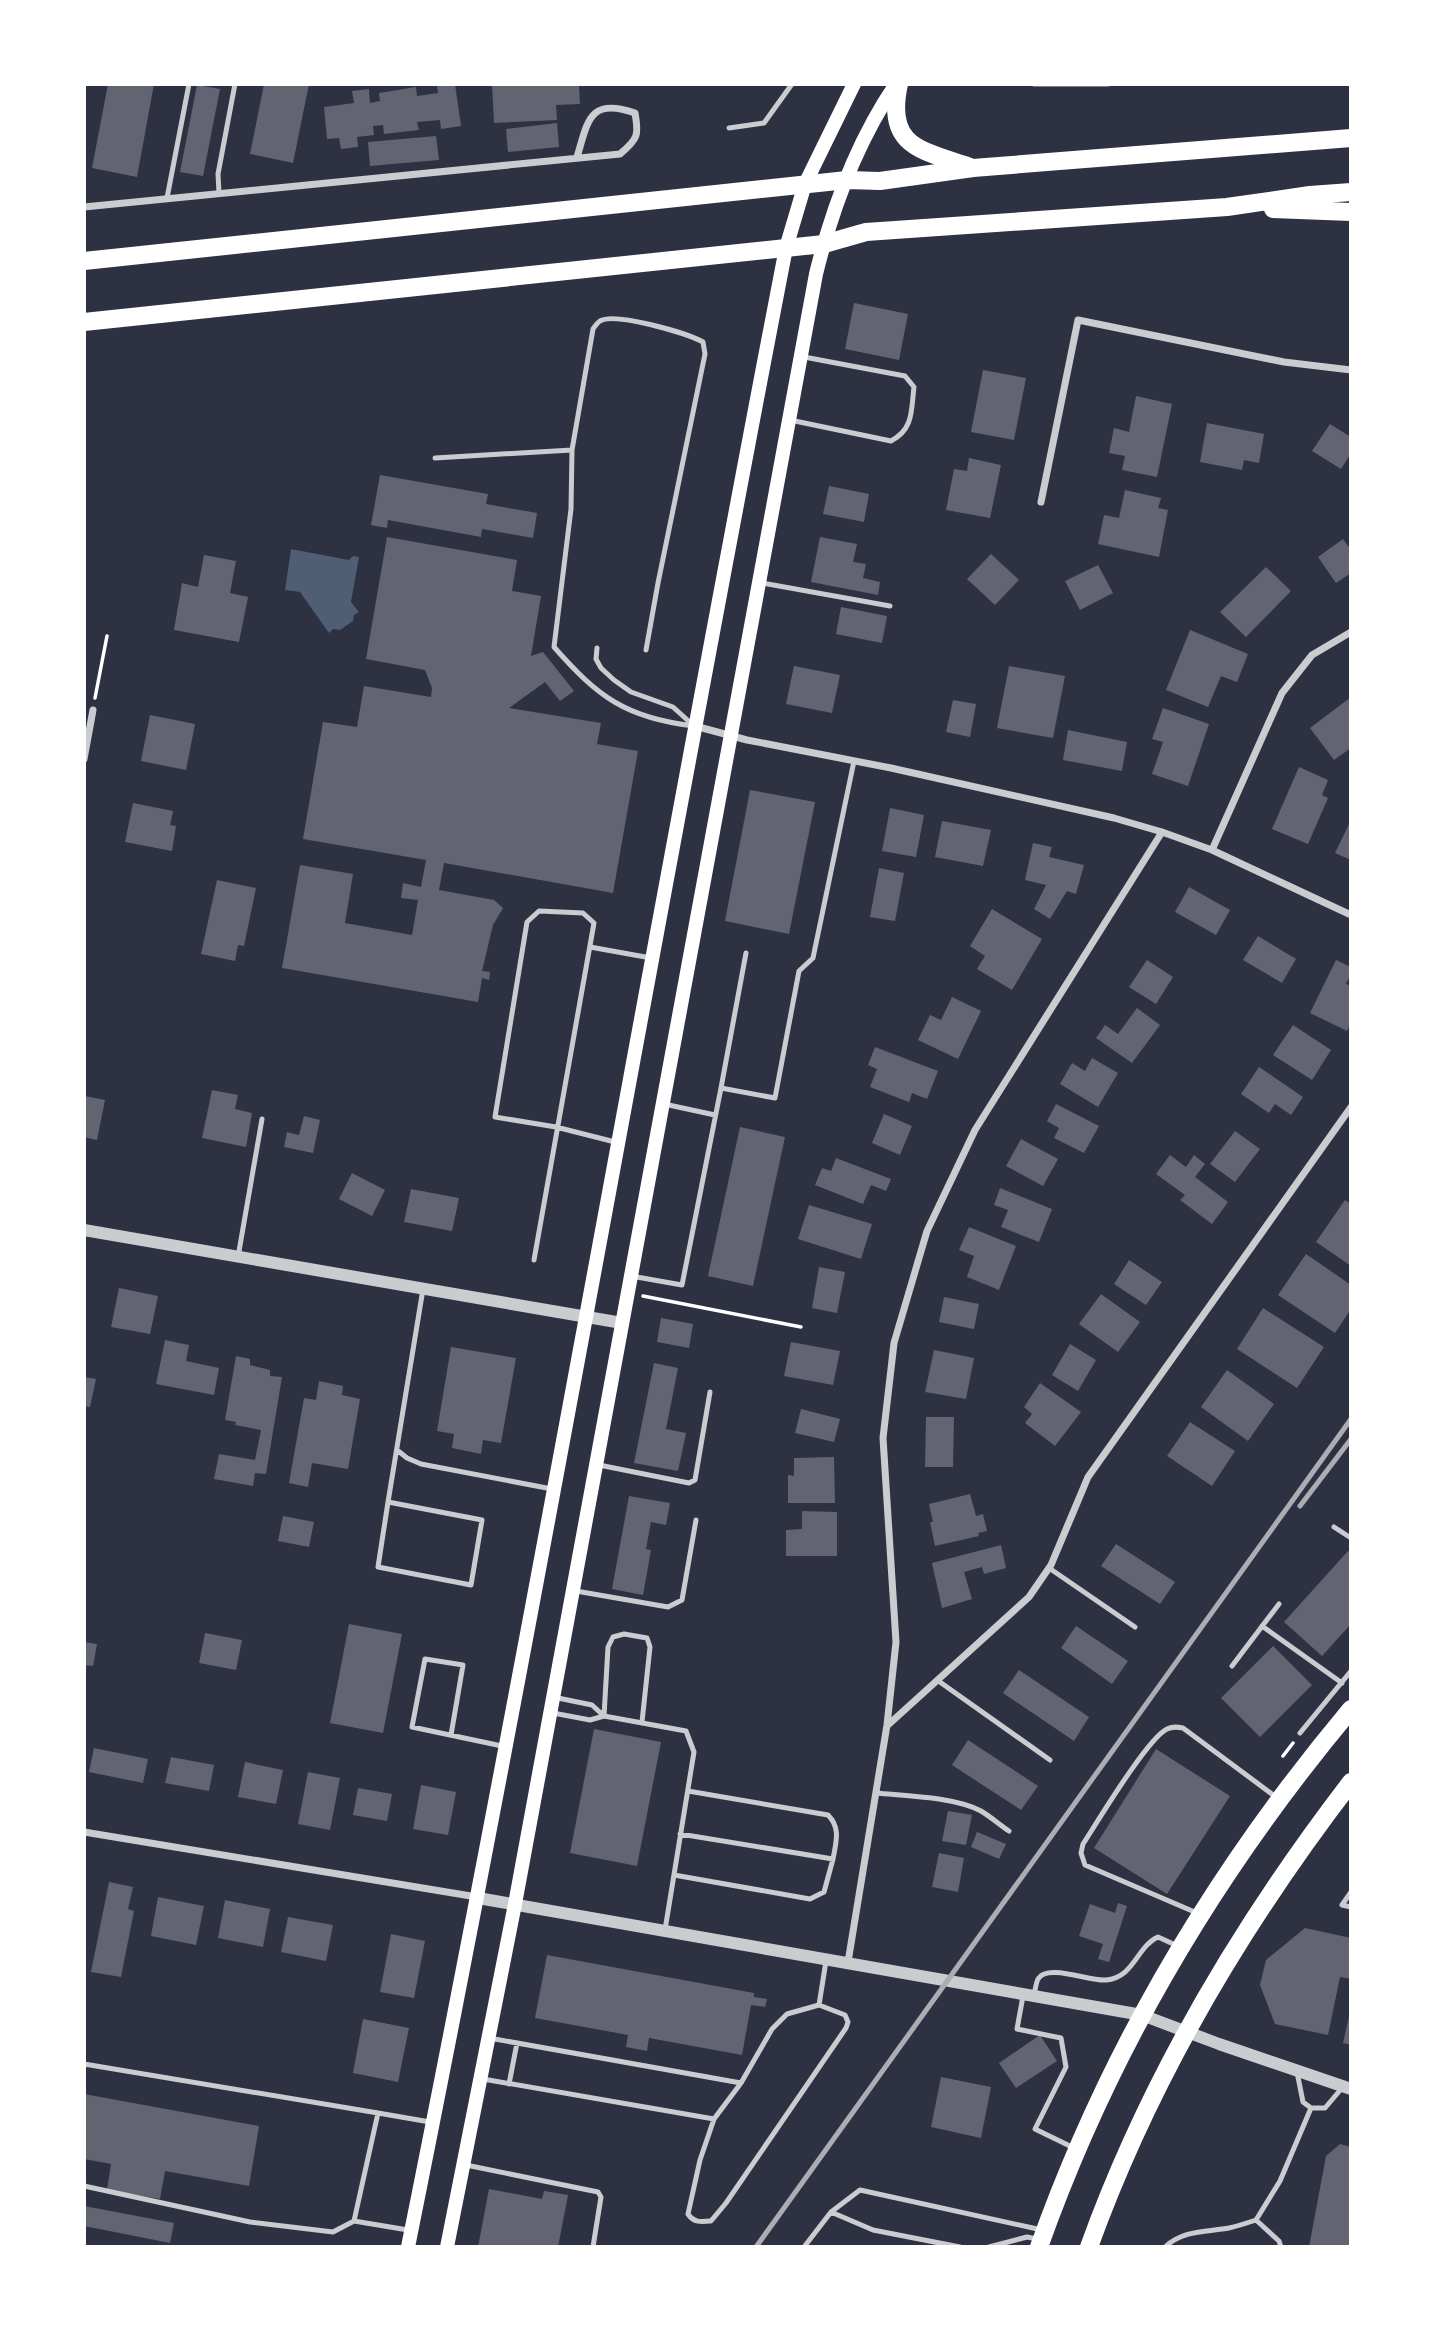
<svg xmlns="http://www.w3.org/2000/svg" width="1435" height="2331" font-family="Inter,sans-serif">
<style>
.water{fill:#4f5d75}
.building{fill:#626471}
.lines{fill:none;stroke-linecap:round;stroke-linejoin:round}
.path{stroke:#fff;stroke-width:3.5}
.service{stroke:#caccd0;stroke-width:5}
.minor{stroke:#caccd0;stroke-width:7}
.tertiary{stroke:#caccd0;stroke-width:12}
.secondary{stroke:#fff;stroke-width:14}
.primary{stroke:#fff;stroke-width:18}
.rail{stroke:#abadb3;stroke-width:5}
</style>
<rect width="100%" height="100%" fill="#2d3142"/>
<path class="water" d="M291 549 349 560 353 556 359 557 351 602 359 612 354 615 353 621 340 630 333 629 329 633 300 592 285 590Z"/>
<path class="building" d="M108 84H154L137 177 92 168Z
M264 84H309L293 163 250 154Z
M455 84 461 126 441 129 440 120 417 122 419 130 384 134 383 125 373 126 374 135 357 137 358 147 341 149 339 138 327 139 324 107 354 103 352 91 369 89 370 103 380 101 379 93 416 87 417 96 438 93 437 86Z
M492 84H579L580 104 556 105 557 120 494 123Z
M197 85 220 89 203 176 180 172Z
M557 123 559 147 508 152 506 129Z
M436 136 439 160 370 166 368 142Z
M854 303 908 314 899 360 845 349Z
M983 370 1026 378 1014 440 971 432Z
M1136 396 1172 404 1157 477 1122 470 1125 456 1109 453 1114 428 1129 432Z
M1207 423 1264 434 1259 463 1244 460 1242 470 1200 462Z
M1330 424 1351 437V453L1341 469 1312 451Z
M969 458 1001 465 990 518 946 510 954 469 967 471Z
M380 475 488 494 486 504 537 513 533 538 482 529 481 537 388 520 387 528 371 525Z
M829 486 869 494 864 522 823 514Z
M1125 490 1161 498 1158 508 1168 510 1159 557 1098 544 1104 515 1119 518Z
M387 537 517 560 512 591 541 596 531 656 543 652 574 691 560 701 545 682 509 708 601 723 597 744 638 751 613 893 444 863 439 890 494 900 503 908 493 925 482 971 490 972 489 980 482 978 478 1002 282 968 300 865 353 874 345 923 412 935 418 900 401 898 403 883 421 887 426 860 303 839 323 722 357 727 364 686 431 697 432 688 425 670 366 659Z
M820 537 857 544 853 562 866 564 863 578 880 582 878 595 811 582Z
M1343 539 1351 550V573L1336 583 1318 557Z
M991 554 1019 580 995 605 967 579Z
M204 555 236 561 230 593 248 597 239 642 174 630 182 583 198 587Z
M1098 565 1113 593 1080 610 1065 581Z
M1266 567 1291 591 1246 637 1220 612Z
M841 607 887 616 882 643 836 634Z
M1190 630 1248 654 1237 682 1221 676 1208 707 1166 690Z
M794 666 840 675 832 713 786 704Z
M1009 666 1065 676 1053 738 997 728Z
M1351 697V748L1334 760 1310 728Z
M953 700 976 704 970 737 946 732Z
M1163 708 1209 724 1188 786 1152 774 1163 742 1152 739Z
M150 715 195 724 186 770 141 761Z
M1068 730 1127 742 1122 771 1063 760Z
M1299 767 1328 780 1322 795 1328 798 1308 844 1272 829Z
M750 790 815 802 789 934 725 921Z
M133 803 173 811 170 825 176 826 172 851 125 842Z
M890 808 924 815 916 857 882 851Z
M1351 820V860L1335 853Z
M942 821 991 830 983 866 935 857Z
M1033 843 1052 847 1049 857 1084 865 1076 894 1067 891 1050 919 1034 909 1046 885 1025 880Z
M879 868 904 873 895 921 870 917Z
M217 880 256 888 244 946 238 945 235 961 201 954Z
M1189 887 1230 910 1216 935 1175 912Z
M992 909 1042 939 1012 990 977 969 985 956 970 946Z
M1258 936 1296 959 1282 983 1243 960Z
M1147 960 1173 977 1156 1004 1129 987Z
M1336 960 1351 967V974L1346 984 1351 986V1023L1347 1031 1310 1013Z
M952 997 981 1011 958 1059 918 1040 930 1015 941 1020Z
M1137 1008 1160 1025 1132 1063 1096 1038 1105 1025 1118 1034Z
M1293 1025 1331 1050 1312 1080 1273 1055Z
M875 1047 938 1071 927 1099 912 1093 909 1102 870 1087 877 1069 868 1065Z
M1092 1058 1118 1073 1098 1107 1060 1084 1072 1063 1085 1071Z
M1259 1067 1303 1097 1291 1115 1275 1104 1269 1113 1241 1094Z
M212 1090 238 1095 235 1109 252 1113 246 1147 202 1138Z
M85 1096 105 1100 97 1140 84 1137Z
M1056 1104 1099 1126 1084 1153 1054 1138 1059 1128 1047 1121Z
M884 1114 912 1126 900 1155 872 1143Z
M304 1116 320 1120 313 1153 284 1147 287 1132 299 1135Z
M740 1127 785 1137 753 1286 708 1276Z
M1235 1131 1260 1149 1235 1182 1210 1164Z
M1021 1139 1058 1159 1043 1186 1006 1166Z
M1170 1155 1186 1167 1194 1155 1205 1164 1195 1177 1228 1202 1212 1224 1180 1200 1185 1195 1156 1174Z
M836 1158 891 1179 886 1191 871 1185 863 1204 815 1185 822 1168 831 1171Z
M352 1173 385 1190 372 1216 339 1199Z
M1000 1188 1052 1209 1039 1242 1001 1227 1008 1210 994 1205Z
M411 1189 459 1198 452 1231 404 1222Z
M1345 1200 1351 1204V1266L1316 1242Z
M809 1205 872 1224 861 1259 798 1239Z
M969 1227 1016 1246 999 1290 967 1277 974 1256 959 1250Z
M1306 1254 1351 1285V1309L1335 1333 1278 1295Z
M1129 1260 1162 1282 1146 1305 1114 1284Z
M819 1267 845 1272 837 1313 812 1308Z
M119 1288 158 1296 150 1334 111 1327Z
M1101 1294 1140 1322 1118 1352 1079 1324Z
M944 1297 979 1304 974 1329 939 1322Z
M1263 1308 1324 1347 1297 1388 1237 1349Z
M661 1318 693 1324 689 1348 657 1342Z
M165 1340 189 1345 186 1361 219 1368 214 1395 156 1384Z
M791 1342 840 1351 833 1385 784 1376Z
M1070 1344 1096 1360 1078 1391 1052 1375Z
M451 1347 516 1358 501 1443 483 1440 481 1454 452 1448 454 1434 437 1431Z
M934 1350 974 1358 966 1399 925 1392Z
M236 1356 250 1359V1365L270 1370V1376L282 1377 266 1474 255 1473 253 1486 214 1479 219 1454 255 1460 261 1430 235 1425 236 1422 225 1420Z
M654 1363 678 1368 666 1429 686 1433 678 1471 634 1463Z
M1227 1370 1274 1404 1248 1441 1201 1407Z
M84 1377 96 1379 90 1407 84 1406Z
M319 1381 343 1386 342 1395 360 1399 348 1469 312 1463 308 1487 289 1483 304 1398 316 1400Z
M1040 1383 1081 1412 1055 1446 1025 1423 1032 1414 1024 1407Z
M801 1409 840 1419 834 1442 795 1433Z
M926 1417H954L953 1467H925Z
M1190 1422 1235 1451 1212 1486 1167 1456Z
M834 1457 835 1503H788V1475L794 1476V1458Z
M970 1494 976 1516 983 1514 987 1531 978 1533 979 1536 935 1546 930 1522H933L929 1504Z
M629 1496 670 1503 666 1525 651 1522 646 1549 651 1550 643 1595 612 1589Z
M802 1511 837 1512V1556H786V1530L802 1529Z
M283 1516 314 1522 309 1547 278 1541Z
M1116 1544 1175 1582 1160 1604 1101 1566Z
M1001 1545 1006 1568 984 1574 982 1567 964 1572 972 1599 942 1608 932 1563Z
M1348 1551 1351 1553V1624L1322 1656 1284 1622Z
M349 1624 402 1634 383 1733 330 1723Z
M1076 1626 1128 1661 1112 1684 1061 1648Z
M205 1633 242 1640 236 1670 199 1663Z
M84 1642 97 1644 93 1666 84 1665Z
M1273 1646 1312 1685 1260 1737 1221 1698Z
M1019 1670 1089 1717 1074 1741 1003 1693Z
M594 1729 661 1742 637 1866 570 1853Z
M968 1740 1038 1786 1021 1810 952 1765Z
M94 1748 148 1759 143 1783 89 1772Z
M1156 1749 1230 1796 1167 1894 1094 1848Z
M171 1757 214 1765 209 1791 165 1783Z
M245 1762 283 1770 276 1804 238 1797Z
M308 1772 340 1778 330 1830 298 1824Z
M421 1785 456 1792 448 1835 413 1829Z
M358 1788 392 1794 387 1821 353 1815Z
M948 1811 972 1815 966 1845 942 1841Z
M977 1832 1006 1844 999 1859 971 1847Z
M939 1853 964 1858 958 1892 932 1887Z
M109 1882 133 1887 128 1909 134 1911 121 1977 91 1972Z
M158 1897 204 1906 196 1945 151 1936Z
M225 1900 270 1909 263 1947 218 1938Z
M1118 1903 1127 1906 1109 1962 1098 1959 1103 1944 1079 1936 1090 1904 1115 1913Z
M288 1917 333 1925 326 1961 281 1952Z
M1305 1928 1351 1938V1979L1340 1977 1328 2035 1275 2024 1260 1985 1266 1960Z
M391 1934 425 1941 414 1998 380 1992Z
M547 1955 754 1993V1997L767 1999 765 2007 751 2005 742 2055 649 2038 647 2051 626 2047 628 2035 535 2018Z
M1350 2012H1351V2045L1343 2043Z
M363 2019 409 2028 398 2082 353 2073Z
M1040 2035 1057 2061 1016 2088 999 2063Z
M941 2077 991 2087 981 2138 931 2127Z
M84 2094 259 2126 249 2186 165 2171 160 2199 107 2190 111 2164 84 2159Z
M1340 2144 1351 2147V2247H1309L1326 2156Z
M489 2189 542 2199 544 2191 568 2195 558 2247H478Z
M84 2206 174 2223 170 2243 84 2226Z"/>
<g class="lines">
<path class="path" d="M95 698 107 636
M643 1296 801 1327
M1283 1756 1293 1743"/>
<path class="service" d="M1034 84H1108
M729 128 764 123 792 84
M219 193 218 174 235 84
M167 198 189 84
M790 420 891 441C914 429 911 410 914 387L905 376 804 357
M435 458 572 450
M762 583 890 606
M597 648 596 659 601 668 614 680 631 692 673 707 694 726
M646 650 658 583 705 354 703 342C687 333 615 312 600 321 597 323 595 326 593 329L572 450 571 509 554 647C598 697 626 718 694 726
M590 947 651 958
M746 953 721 1088 775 1098 799 971 813 958 854 761
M664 1104 715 1115
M238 1257 262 1119
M534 1260 594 923 583 913 539 911 527 922 495 1117 556 1127 615 1142
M631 1276 682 1285 721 1088
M397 1450 407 1458 421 1464 552 1489
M599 1465 689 1483 695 1480 710 1392
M388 1502 378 1567 471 1585 482 1520 388 1502 423 1289
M1334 1527 1351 1538
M1049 1568 1135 1627
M576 1591 668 1607 682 1600 696 1520
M1262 1626 1342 1683
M1232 1666 1279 1604
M937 1680 1050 1760
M553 1697 592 1705 604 1716
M553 1713 590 1720 604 1716 686 1731 694 1752 665 1930
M604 1716 608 1647 613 1637 624 1634 647 1638 650 1647 642 1722
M1300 1733 1351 1671
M451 1735 463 1665 425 1659 412 1727 502 1746
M688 1791 828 1815C841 1828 836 1842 833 1859
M876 1793C907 1796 954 1797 981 1811 991 1817 1000 1825 1009 1831
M674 1875 810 1899 824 1892 833 1859 680 1834
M1351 1892 1342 1905 1351 1907
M1197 1913 1085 1865 1081 1853 1083 1844C1098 1821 1147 1739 1167 1729 1173 1726 1178 1727 1183 1728L1276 1797
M1034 1995C1035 1991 1036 1983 1038 1979 1047 1963 1091 1982 1106 1980 1134 1978 1137 1946 1158 1937L1180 1947
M1023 1996 1017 2029 1061 2038 1066 2067 1035 2129 1074 2148
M819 2005 787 2014 772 2029 741 2083 714 2119 700 2160 688 2214C694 2223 701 2222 711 2221L726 2203 846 2028 848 2022 845 2015 819 2005 826 1961
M489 2038 741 2083
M84 2064 378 2113
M1297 2072 1303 2102 1311 2108H1325L1342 2088
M483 2079 714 2119
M509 2084 517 2043
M466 2165 598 2192 601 2197 593 2247
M84 2186 250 2222 333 2232 354 2221
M831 2212 873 2230 960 2247
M1256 2220 1279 2241 1281 2247
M408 2230 354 2221 378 2113 430 2122
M804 2247 831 2212 860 2190 1042 2230
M989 2247 1027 2237 1037 2239
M1165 2247C1183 2230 1206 2232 1229 2228 1238 2226 1247 2223 1256 2220L1280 2181 1311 2108"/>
<path class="minor" d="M84 207 620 154C638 139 639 135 635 113 589 97 588 121 577 157
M1041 502 1078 320 1284 362 1351 370
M695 726 747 740 891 768 1114 818 1162 832 1212 850 1351 915
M84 759 93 710
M1212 850 1282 693 1312 655 1351 632
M888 1725 1029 1597 1051 1565 1088 1477 1351 1107
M84 1832 477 1897
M848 1962 887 1725 896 1642 883 1438 894 1343 927 1231 975 1130 1162 832"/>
<path class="tertiary" d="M84 1230 622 1323
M478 1898 1142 2015 1219 2044 1351 2089"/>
<path class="secondary" d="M408 2247C542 1582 657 913 786 248L805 184 854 84
M447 2247 515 1904 816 274C832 209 858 140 896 84"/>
<path class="primary" d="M899 84C885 147 921 150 970 167
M1273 209 1351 212
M84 261 847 180 880 181 973 168 1351 138
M84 322 824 244 866 232 1227 207 1310 195 1351 192
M1039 2247C1109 2050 1217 1869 1351 1709
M1089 2247C1150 2078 1242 1924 1351 1782"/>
<path class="rail" d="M1300 1506 1351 1439
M756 2247 1351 1419"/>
</g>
<rect width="1435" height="2331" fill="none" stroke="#ffffff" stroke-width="172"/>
</svg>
